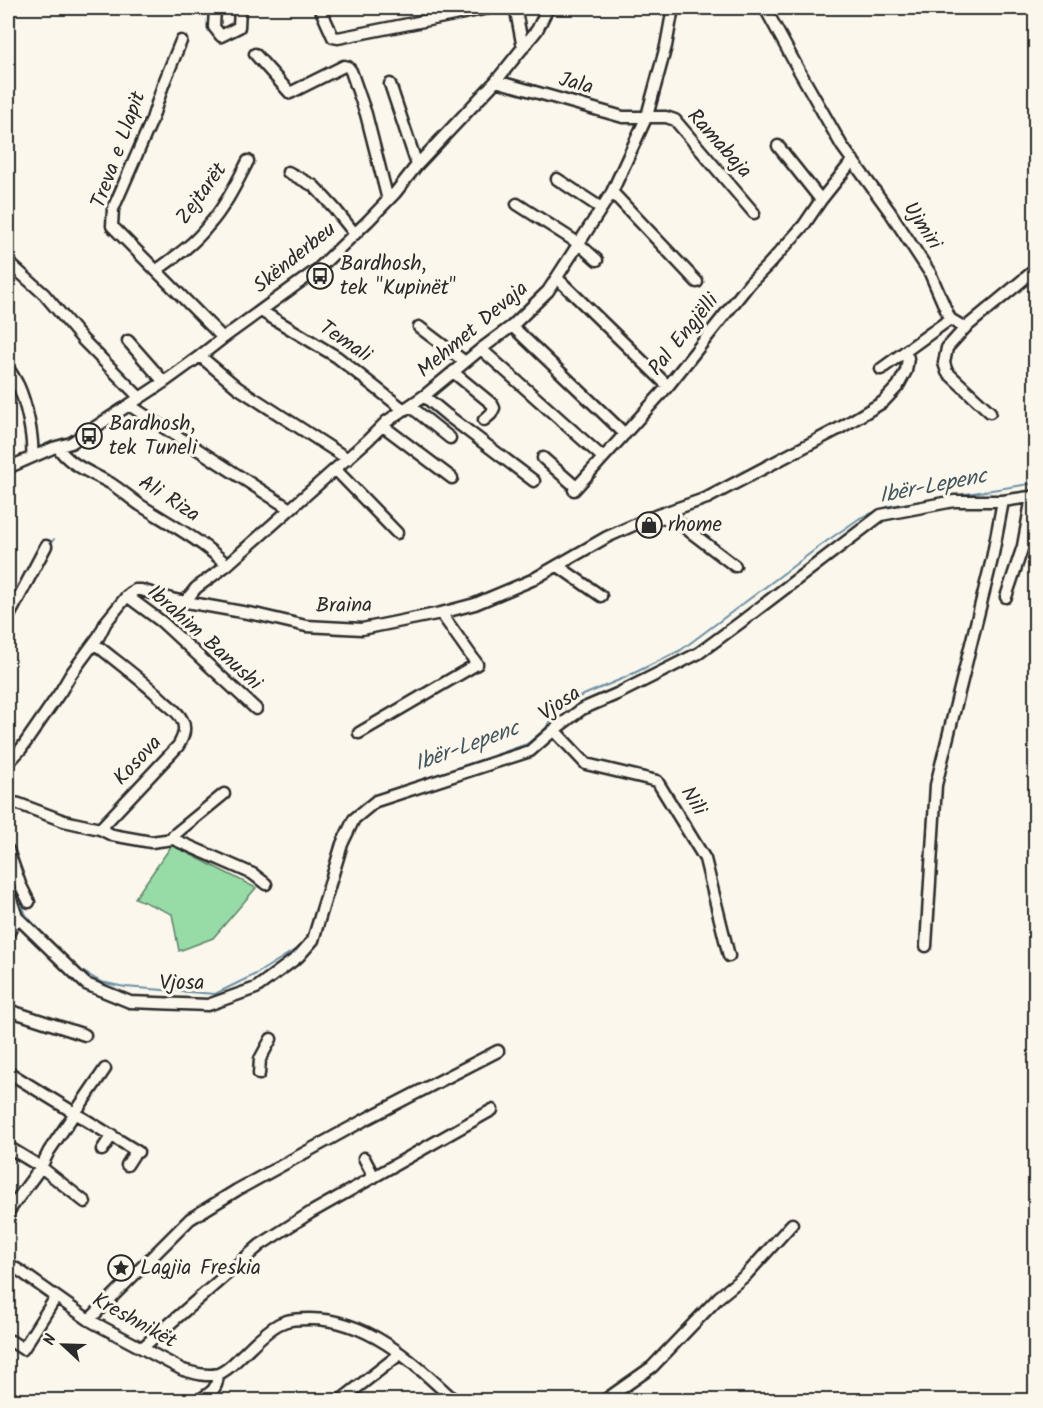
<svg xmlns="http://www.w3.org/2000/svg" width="1043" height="1408" font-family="Kalam,sans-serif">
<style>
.green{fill:#97dba7;stroke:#618369;stroke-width:1.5}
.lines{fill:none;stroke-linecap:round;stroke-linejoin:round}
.stream{stroke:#6c91a7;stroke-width:2}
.minor-casing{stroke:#2b2b2b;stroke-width:15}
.minor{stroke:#fbf7ec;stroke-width:10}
.labels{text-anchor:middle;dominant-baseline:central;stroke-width:6;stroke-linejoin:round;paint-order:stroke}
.street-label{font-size:21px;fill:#2b2b2b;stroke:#fbf7ec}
.poi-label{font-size:21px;fill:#2b2b2b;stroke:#fbf7ec;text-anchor:start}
.water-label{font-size:22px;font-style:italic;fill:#46565e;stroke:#fbf7ec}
</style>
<rect width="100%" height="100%" fill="#fbf7ec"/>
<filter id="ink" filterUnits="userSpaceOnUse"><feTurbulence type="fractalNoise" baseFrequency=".0167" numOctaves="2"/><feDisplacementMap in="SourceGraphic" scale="12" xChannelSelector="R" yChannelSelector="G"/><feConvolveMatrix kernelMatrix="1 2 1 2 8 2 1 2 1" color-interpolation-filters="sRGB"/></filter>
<g filter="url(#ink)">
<path class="green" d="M172 845 256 888 213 938 179 951 172 914 135 898Z"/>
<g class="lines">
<path class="stream" d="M49 547 54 539
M376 796 527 744 545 729 553 717 574 699 624 678 681 650 824 543 860 518 890 506 1036 483
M8 868 26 915 44 936
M328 874 335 844 350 816 353 814
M305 942 310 931
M75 967 101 982 125 987 215 994 256 974 301 946"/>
<g class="minor-casing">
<path id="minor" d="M215 8 214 27 221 36 239 27 240 8
M320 8 333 37 338 38 489 8
M514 8 516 11 523 48
M765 8 797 67 842 146 890 212 930 273 950 319 965 328
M181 41 163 85 151 122 113 209 112 226 223 338
M255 54 290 93 344 66 348 67 351 71 366 114 388 200
M496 81 623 117H666L675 120 754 213
M390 84 417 165
M778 146 821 200
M288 172 314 186 335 209 355 234
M557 179 601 208
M612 192 697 282
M517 204 578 243 597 260
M8 262 44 294 83 340 140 398
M157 270C175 257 194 244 208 226 225 207 236 184 248 161
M557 278 668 386
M261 311 337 357 404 410
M512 326 625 434
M419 327 465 362
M128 341 164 382
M481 349 600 455
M200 356 238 388 348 459
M8 368C11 373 15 379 18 385 26 402 34 438 32 457
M881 369 950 319
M453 372 492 404 494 408 491 414 484 420
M424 396 447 415 534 481
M129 405 290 509
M410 406 450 438
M990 412 947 372 944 363 947 348 965 328 1036 269
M383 426 452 478
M58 447C67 464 94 474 110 483 121 490 130 498 140 505 170 524 201 540 227 565
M543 458 576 487
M8 469 12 466 53 448 71 443 164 382 200 356 223 338 318 269 368 221 395 193 417 165 496 81 537 30 548 8
M335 469 397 533
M574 490 668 386 750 283 768 265 804 225 821 200 853 160
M655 516 707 498 840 428 883 402 898 386 906 371 908 358 905 352
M558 566 601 596
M127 596 162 622 256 709
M1006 597 1023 546 1032 497
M185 602 196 588 227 565 368 440 386 422 424 396 481 349 512 326 548 291 612 192 647 116 666 46 673 8
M8 618 46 546
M94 643C118 663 144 681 166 703 172 708 179 713 182 720 187 729 183 738 178 746L100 829
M554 730 586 764 657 781 705 859 729 956
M359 733 477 664 441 613
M8 763 21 749 61 691 71 674 99 636 106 622 127 596 135 590H141L175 600 259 615 306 626 362 629 441 613 475 604 532 580 607 537 652 517 675 520 735 566
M8 802 19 804 64 821 100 829 112 835 151 842 173 839 253 874 266 884
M173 839V836L180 830 224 794
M8 850 20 884 29 902
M8 891 17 917 86 984 130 1002 208 1005 256 988 298 957 313 940 342 844 354 819 376 801 530 751 554 730 582 709 617 694 699 653 741 622 881 515 954 501H1003L1036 496
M8 934 17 917
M926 946 936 785 992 559 1003 501
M8 1010 85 1035
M8 1072 138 1152
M259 1074 260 1059 271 1039
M8 1147 41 1167 85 1202
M102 1150 112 1135
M364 1158 374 1177
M127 1165 136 1151
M8 1212 41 1167 49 1151 105 1069
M8 1264 20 1271 89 1320 183 1370C194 1373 206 1377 218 1374 227 1371 234 1363 240 1357 252 1346 264 1332 279 1324 288 1319 299 1319 310 1319 369 1319 414 1363 454 1400
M89 1320 190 1219 237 1190 368 1118 498 1051
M11 1341 23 1349 56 1297
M142 1348 260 1245 310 1213 492 1110
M199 1400C212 1392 217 1390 218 1374
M341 1400 400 1354
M605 1400 652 1367 719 1297 746 1275 792 1224"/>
</g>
<use href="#minor" class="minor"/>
</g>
</g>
<defs>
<g id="bus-ring" transform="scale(1.35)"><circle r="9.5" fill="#fbf7ec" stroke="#2b2b2b" stroke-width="1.5"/><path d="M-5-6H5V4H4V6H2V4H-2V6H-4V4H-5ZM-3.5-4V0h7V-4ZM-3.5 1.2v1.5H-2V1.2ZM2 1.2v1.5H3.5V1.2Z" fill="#2b2b2b"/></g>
<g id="shop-ring" transform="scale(1.35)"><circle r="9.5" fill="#fbf7ec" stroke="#2b2b2b" stroke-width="1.5"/><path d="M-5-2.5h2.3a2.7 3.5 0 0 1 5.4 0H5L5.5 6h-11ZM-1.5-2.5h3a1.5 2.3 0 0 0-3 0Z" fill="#2b2b2b"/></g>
<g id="sight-ring" transform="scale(1.35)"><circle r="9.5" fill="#fbf7ec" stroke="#2b2b2b" stroke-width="1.5"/><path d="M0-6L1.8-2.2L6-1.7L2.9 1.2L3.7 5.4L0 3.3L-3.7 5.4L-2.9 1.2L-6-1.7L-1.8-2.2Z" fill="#2b2b2b"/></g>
</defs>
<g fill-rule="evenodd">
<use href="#bus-ring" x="320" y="276"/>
<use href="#bus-ring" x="89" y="436"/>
<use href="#shop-ring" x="649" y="525"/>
<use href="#sight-ring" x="121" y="1268"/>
</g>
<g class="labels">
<g class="street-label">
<text transform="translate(576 84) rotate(15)">Jala</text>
<text transform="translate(719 144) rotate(48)">Ramabaja</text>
<text transform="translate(119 150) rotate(-70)">Treva e Llapit</text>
<text transform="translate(202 194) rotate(-54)">Zejtarët</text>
<text transform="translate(922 226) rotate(57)">Ujmiri</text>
<text transform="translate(295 258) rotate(-39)">Skënderbeu</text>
<text transform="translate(473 330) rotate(-40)">Mehmet Devaja</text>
<text transform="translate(684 335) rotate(-51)">Pal Engjëlli</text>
<text transform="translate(345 342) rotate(34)">Temali</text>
<text transform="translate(169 499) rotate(33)">Ali Riza</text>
<text transform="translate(344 606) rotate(-1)">Braina</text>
<text transform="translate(204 638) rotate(42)">Ibrahim Banushi</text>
<text transform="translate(560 704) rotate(-34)">Vjosa</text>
<text transform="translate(138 761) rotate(-47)">Kosova</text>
<text transform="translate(693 801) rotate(59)">Nili</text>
<text x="182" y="983">Vjosa</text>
<text transform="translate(134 1321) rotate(29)">Kreshnikët</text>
</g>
<g class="poi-label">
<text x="340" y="264">Bardhosh,<tspan x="340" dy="24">tek "Kupinët"</tspan></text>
<text x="109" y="424">Bardhosh,<tspan x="109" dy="24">tek Tuneli</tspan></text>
<text x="668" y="525">rhome</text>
<text x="140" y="1268">Lagjia Freskia</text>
</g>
<g class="water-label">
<text transform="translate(933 487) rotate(-11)">Ibër-Lepenc</text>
<text transform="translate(467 747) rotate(-20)">Ibër-Lepenc</text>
</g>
</g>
<rect width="1043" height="1408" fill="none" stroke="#fbf7ec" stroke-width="30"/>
<rect x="15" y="15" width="1013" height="1378" fill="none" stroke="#2b2b2b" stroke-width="2" filter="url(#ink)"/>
<g transform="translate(63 1345) rotate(292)" stroke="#fbf7ec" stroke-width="4.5" paint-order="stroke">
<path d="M0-4.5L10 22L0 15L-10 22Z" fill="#2b2b2b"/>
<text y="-9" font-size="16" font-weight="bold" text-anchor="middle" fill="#2b2b2b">N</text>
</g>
</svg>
